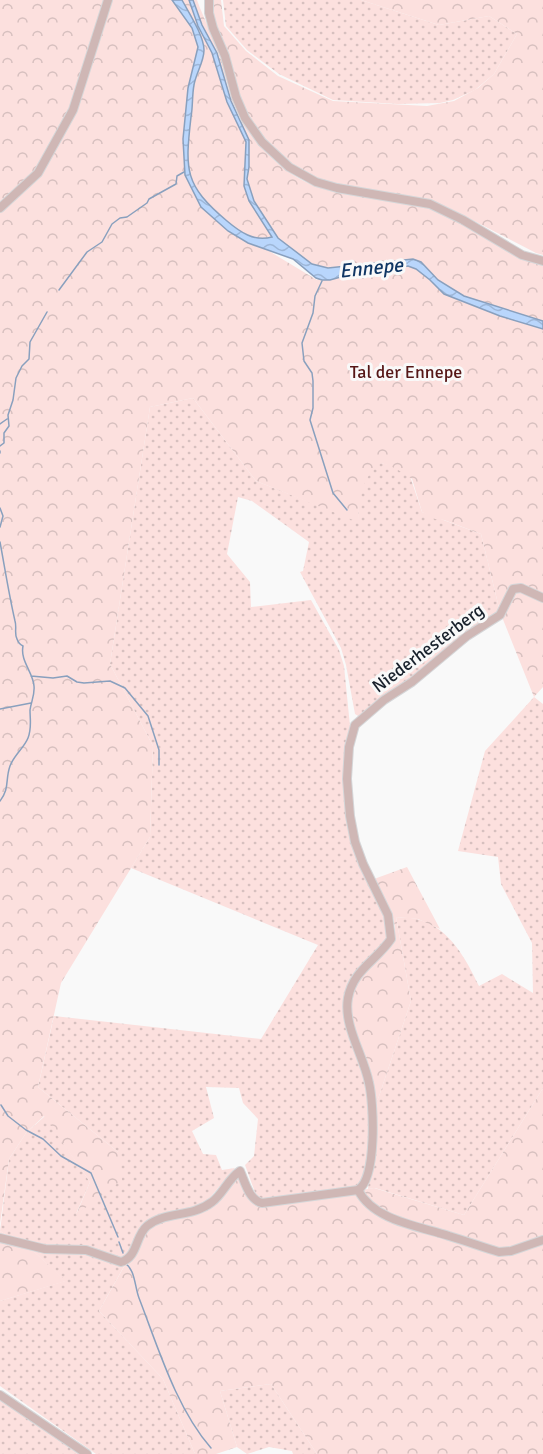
<svg xmlns="http://www.w3.org/2000/svg" width="543" height="1454" font-family="Signika,sans-serif">
<style>
.grass{fill:url(#grass-dots)}
.forest{fill:url(#forest-crowns);fill-rule:evenodd}
.water{fill:url(#water-waves);stroke:#89a0be;stroke-width:1.5}
.lines{fill:none;stroke-linecap:round;stroke-linejoin:round}
.stream{stroke:#89a0be;stroke-width:1.5}
.minor-casing{stroke:#d5d6d8;stroke-width:10}
.minor{stroke:#cfb7b5;stroke-width:8}
.labels{text-anchor:middle;dominant-baseline:central;stroke-width:6;stroke-linejoin:round;paint-order:stroke}
.park-label{font-size:18px;fill:#551717;stroke:#f9f9f9}
.street-label{font-size:18px;fill:#19212c;stroke:#f9f9f9}
.water-label{font-size:20px;font-style:italic;fill:#0f3664;stroke:#f9f9f9}
</style>
<defs>
<pattern id="grass-dots" width="8" height="8" patternUnits="userSpaceOnUse" patternTransform="scale(1.5)"><rect width="8" height="8" fill="#fce0de"/><path d="M2 2h.1M6 6h.1" fill="none" stroke="#d7c0bf" stroke-width="1.8" stroke-linecap="round"/></pattern>
<pattern id="forest-crowns" width="20" height="18" patternUnits="userSpaceOnUse" patternTransform="scale(1.5)"><rect width="20" height="18" fill="#fce0de"/><path d="M2 6a3 3 0 1 1 6 0M12 15a3 3 0 1 1 6 0" fill="none" stroke="#d7c0bf"/></pattern>
<pattern id="water-waves" width="16" height="10" patternUnits="userSpaceOnUse" patternTransform="scale(1.5)"><rect width="16" height="10" fill="#b9d6fc"/><path d="M0 5q4-4 8 0t8 0" fill="none" stroke="#9eb7d8"/></pattern>
</defs>
<rect width="100%" height="100%" fill="#f9f9f9"/>
<path class="grass" d="M223 0H361L439 25 489 16 517 34 494 74 475 90 453 100 440 103 398 104 333 100 279 74 247 50 226 26Z
M193 398 256 481 358 521 359 457 408 470 422 512 481 534 500 612 412 681 360 717 355 714 346 665 341 648 300 572 303 571 309 542 252 501 238 497 227 554 250 582 251 607 311 600 339 650 344 666 350 726 347 747 348 817 385 916 388 938 369 1084 371 1161 357 1188 263 1201 256 1195 245 1165 254 1156 258 1119 243 1103 239 1088 206 1087 214 1118 192 1131 203 1154 216 1155 222 1170 235 1168 208 1200 120 1259C84 1254 31 1252 0 1231L9 1159 26 1133 45 1116 90 1182 76 1214 118 1152 38 1087 54 1016 261 1039 318 945 131 868 150 837 153 746 110 664 150 407Z
M534 697 543 704V1088L464 1215 375 1188 368 1189 373 1114 411 1001 396 917C403 918 412 917 420 920 450 929 466 959 479 986L502 974 533 993 532 943 501 884 498 857 458 851 485 751Z
M30 1248 86 1251 127 1261 99 1311 163 1379 195 1454H96L0 1386V1301L65 1281Z
M271 1384 317 1454H293L292 1451 269 1447 247 1454 237 1447 220 1391Z
M0 1397 83 1454H0Z"/>
<path class="forest" d="M0 0H197C204 20 215 39 221 59 225 70 226 83 231 94 250 140 281 179 331 191 366 200 405 198 438 211 468 222 514 263 543 264V687L534 697 500 612 481 534 444 520 435 519 422 512 412 479C403 472 392 466 381 463 362 476 358 500 358 522L256 481 193 398 150 407 110 664 153 746 150 837 61 983 38 1087 118 1152 122 1180 76 1215 90 1182 44 1116 26 1133 9 1159 0 1224ZM259 245 304 261 321 276 317 280Z
M211 0H221L224 26 246 51 278 76 333 101 427 106 454 101 478 88 494 74 517 34 489 16 439 25 361 0H543V255L536 253 447 207 430 201 348 188 312 178 276 153 247 117 215 27Z
M407 867 440 929 418 919 396 917 411 1001 373 1114 349 1010 352 985 393 939 395 927 392 912 374 879Z
M543 1088V1454H317L271 1384 220 1391 237 1447 216 1454H195L163 1379 99 1311 143 1233 159 1221 192 1215 233 1180 239 1178 261 1206 374 1188 464 1215Z
M0 1231 30 1248 66 1281 0 1301Z"/>
<path class="water" d="M172 0H182C189 13 204 36 204 50 204 62 196 73 194 85 192 95 193 106 191 117 185 170 184 185 227 221 240 232 254 242 272 237L249 201 244 186 246 142 227 102 212 53 198 26 189 0H193L202 25 217 53 231 101 249 140V167L247 179 254 201 278 238 312 264 328 268 413 259 421 262 438 280 464 296 543 321V329L500 316 444 294 430 280 416 269 408 266 362 271 330 280H322L316 278 293 259 248 243 228 231 201 207 185 175 183 139 188 88 198 47 192 28Z"/>
<g class="lines">
<path class="stream" d="M322 281 315 296 313 313 302 343 304 361 312 373 313 381V408L310 420 333 493 347 510
M59 290 87 252 102 242 112 224 120 218 127 217 147 203 149 199 176 184 177 176 184 172
M0 424 7 419
M0 446 4 443V433L9 426 8 415 13 400 16 378 22 366 29 359 30 342 47 312
M0 451V453
M0 508 3 516 0 527
M0 542C5 569 9 595 15 621 17 627 14 634 17 639 18 642 21 645 23 646 20 661 33 672 34 686 35 695 31 702 30 710 30 720 32 728 28 738 24 748 14 755 10 766 5 780 10 788 0 801
M31 676 53 678 67 676 77 682 84 683 110 681 125 688 148 716 159 750V765
M0 709 31 703
M1 1105 8 1116 26 1130 43 1139 61 1156 91 1173 118 1237
M119 1242 123 1253
M126 1264C135 1270 135 1288 139 1298 158 1347 176 1408 211 1448"/>
<g class="minor-casing">
<path id="minor" d="M209 0V13L213 28 225 56 236 97 245 118 262 142 289 167 316 182 337 188 430 204 463 220 522 255 543 261
M0 208 38 173 73 110 108 0
M358 1190C377 1178 374 1104 369 1083 364 1056 343 1026 348 998 353 970 376 961 391 939L388 915 363 864 355 842 350 816 347 779 349 747 355 725 384 700 412 682 467 636 500 615 513 589 521 588 543 598
M358 1190C374 1221 419 1226 449 1236 466 1241 482 1247 499 1252L511 1251 543 1240
M0 1238 45 1249 86 1250 121 1262C138 1257 135 1236 147 1226 165 1211 191 1218 212 1202 223 1194 228 1179 240 1171 245 1182 249 1200 262 1203L358 1190
M0 1395 87 1454"/>
</g>
<use href="#minor" class="minor"/>
</g>
<g class="labels">
<g class="park-label">
<text x="406" y="372">Tal der Ennepe</text>
</g>
<g class="street-label">
<text transform="translate(428 648) rotate(-37)">Niederhesterberg</text>
</g>
<g class="water-label">
<text transform="translate(371 268) rotate(-6)">Ennepe</text>
</g>
</g>
</svg>
